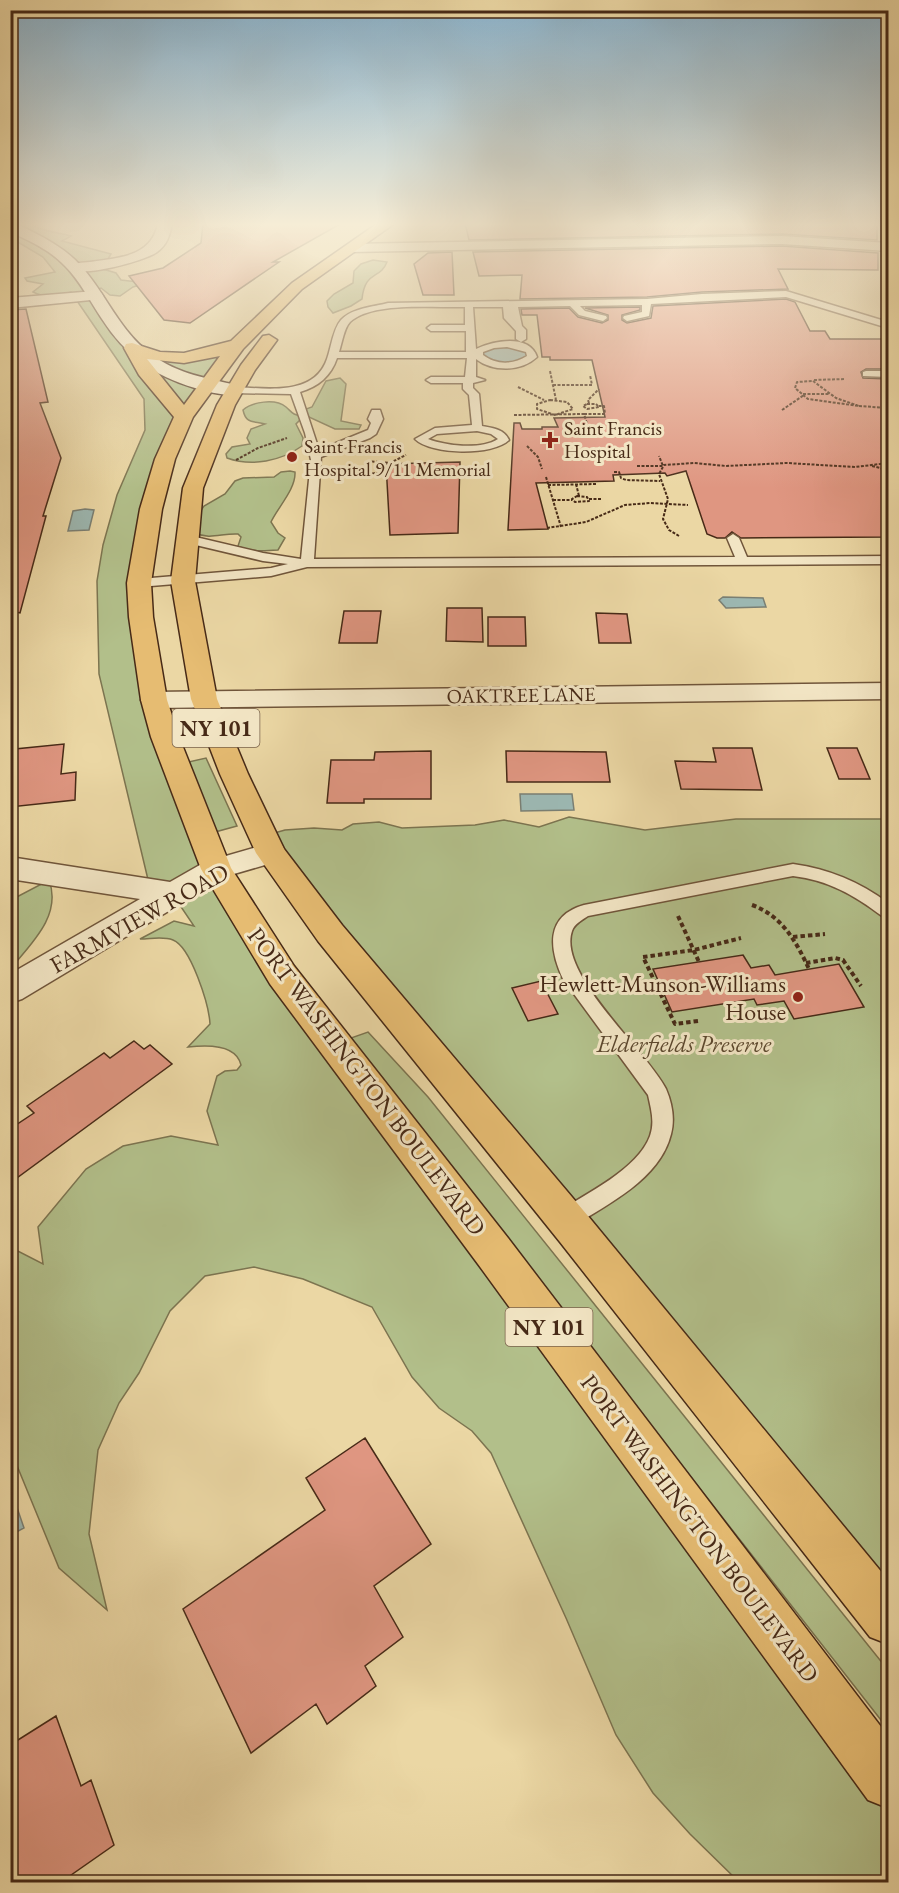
<svg xmlns="http://www.w3.org/2000/svg" width="899" height="1893" font-family="'EB Garamond',serif">
<style>
.green{fill:#b2bf8a;stroke:#7c7450;stroke-width:1.5}
.water{fill:#9cb7b1;stroke:#7a7f73;stroke-width:1.5}
.building{fill:#df9681;stroke:#472a17;stroke-width:1.5}
.lines{fill:none;stroke-linecap:round;stroke-linejoin:round}
.lane-casing{stroke:#70553a;stroke-width:3}
.street-casing{stroke:#70553a;stroke-width:3}
.secondary-casing{stroke:#472a17;stroke-width:3}
.primary-casing{stroke:#472a17;stroke-width:3}
.path-far1{stroke:#472a17;stroke-width:2;stroke-dasharray:3 1.5;stroke-linecap:butt}
.path{stroke:#472a17;stroke-width:4;stroke-dasharray:4.5 3;stroke-linecap:butt}
.lane{fill:#f2e5c4;fill-rule:evenodd}
.street{fill:#f2e5c4;fill-rule:evenodd}
.secondary{fill:#f2e5c4;fill-rule:evenodd}
.primary{fill:#e6bc72;fill-rule:evenodd}
.poi-dot{fill:#8f2418;stroke:#f2e5c4;stroke-width:2}
.labels{text-anchor:middle;dominant-baseline:central;stroke-width:6;stroke-linejoin:round;paint-order:stroke}
.far-poi-label{font-size:20px;fill:#472a17;stroke:#f2e5c4;text-anchor:start}
.far-street-label{font-size:20px;fill:#472a17;stroke:#f2e5c4}
.shield{fill:#f2e5c4;stroke:#7a624b;stroke-width:1.5}
.shield-label{font-size:22px;font-weight:bold;fill:#472a17}
.street-label{font-size:24px;fill:#472a17;stroke:#f2e5c4}
.poi-label{font-size:24px;fill:#472a17;stroke:#f2e5c4;text-anchor:end}
.park-label{font-size:24px;font-style:italic;fill:#5c482e;stroke:#f2e5c4}
</style>
<rect width="100%" height="100%" fill="#ebd7a4"/>
<filter id="stains"><feTurbulence type="fractalNoise" baseFrequency=".00333" numOctaves="4"/><feColorMatrix values="0 0 0 0 .2 0 0 0 0 .09 0 0 0 0 .02 0 0 0 .5 -.17"/></filter>
<radialGradient id="worn" r=".72"><stop offset=".6" stop-color="#630" stop-opacity="0"/><stop offset="1" stop-color="#630" stop-opacity=".3"/></radialGradient>
<path class="green" d="M25 223H43L34 226C43 231 60 233 71 236L62 241 111 254 108 259 97 262 103 269 116 273 121 280 147 283 133 287 120 296 110 295 101 288 92 291 132 348 170 360 237 345 165 459 141 617 216 869 382 1106 888 1781V1882H739L690 1834 653 1793 616 1735 566 1618 491 1453 472 1431 439 1408 412 1377 372 1307 303 1279 254 1267 205 1276 170 1311 139 1373 119 1403 98 1450 89 1534 107 1610 59 1568 11 1451 10 1247 43 1264 38 1227 86 1169 123 1146 171 1136 218 1145 207 1111 217 1076 225 1071 237 1070 241 1065C236 1043 205 1045 188 1047L210 1024C209 1005 191 947 173 940 163 936 151 939 140 939L174 921 194 926 171 892 150 888 99 674 97 581 103 545 117 495 145 430 144 399 71 292C59 297 44 298 33 292L43 284 27 281 25 278 55 272 43 257 11 238V226Z
M373 260 387 262C380 280 365 270 362 299L351 306 333 313 328 307 327 301 334 294 353 283 354 271 361 264Z
M340 378 346 384 341 421 361 425 359 429H335L307 416 302 418 296 424 303 438 302 446C281 461 252 467 227 458L226 454 232 447 250 444 247 438 251 429 265 424C253 421 246 424 243 410 252 402 275 398 286 407 292 412 292 415 302 416L306 409 312 407 326 381Z
M290 471 295 472C296 489 278 507 271 522L278 533 285 538 278 550C264 551 250 552 238 546L241 537 238 534C222 533 210 540 195 533V519L204 506 225 494 235 481 243 478 274 477 281 472Z
M206 758 237 826 215 832 184 763Z
M569 817 645 830 736 819H888V1619L574 1229 271 834 285 830 314 828 342 830 353 824 379 822 402 828 475 825 504 820 539 827Z
M49 880C62 915 32 943 11 968V900Z
M368 1032 428 1097 888 1670V1729L348 1039Z"/>
<path class="water" d="M505 346 524 350 527 356C516 366 492 366 482 354L486 349Z
M85 509 94 510 89 530 68 531 73 511Z
M723 597 763 598 766 607 726 608 719 600Z
M520 794H572L574 810 521 811Z
M10 1487 24 1528 11 1535H10Z"/>
<path class="building" d="M203 223H342L273 262H279L190 323 164 320 129 276 163 268 201 243Z
M465 223H877V240L782 234 469 240Z
M782 246 878 253V270L778 269 788 289 702 292 647 297 520 299 522 275 479 276 473 252Z
M452 252 454 295H423L414 264 428 253Z
M786 299 795 302 810 331H825L830 339H888V369H866L861 372 863 378 888 379V537L741 538 732 532 725 538H717L707 534 686 471 667 476 665 473 613 475 614 481 536 483 548 529 508 530 514 423H520L522 429H542V427H558L554 418 605 417 592 360H550V357H542L537 315H522L521 309 569 308 578 317 602 323 608 320V315L585 308 640 307V310L622 315V320L627 323 651 318 653 306Z
M26 309 48 402 40 403 61 458 43 516H46L20 613 10 611V310Z
M460 462 458 533 390 535 386 464Z
M447 608H482L483 642 446 641Z
M344 611H381L377 643H339Z
M596 613 627 614 631 643H599Z
M488 617H525L526 646H488Z
M64 744 61 774 76 772 75 800 10 807V776L15 749Z
M713 748H752L762 790 681 789 675 761 716 762Z
M827 748H857L870 779H839Z
M431 751V799H364V803H327L331 760H374L375 752Z
M506 751 606 752 610 782H507Z
M743 955 751 968 769 965 775 975 839 964 864 1007 794 1019 784 1001 757 1005 754 999 672 1012 653 969Z
M541 981 558 1014 528 1021 512 988Z
M134 1041 144 1049 150 1045 172 1064 10 1183V1129L34 1113 27 1106 104 1053 110 1058Z
M365 1438 431 1544 374 1586 403 1637 365 1666 376 1686 327 1724 316 1704 251 1753 183 1609 325 1510 306 1478Z
M56 1716 81 1786 91 1780 114 1845 61 1882H10V1745Z"/>
<g class="lines">
<g class="lane-casing">
<path id="lane" d="M786 291 888 322V328L786 297 651 304 649 316 627 321 623 318 624 316 642 312V305L580 306 585 311 606 316 607 318 603 321 579 315 570 306 518 307 522 326 526 330V339L521 342 516 339V331L504 318 503 307H473L476 349C493 341 529 333 537 357 521 372 493 372 476 359V377L485 380 473 383V388L479 394 482 426C493 428 504 429 509 440 493 456 431 455 415 439L435 428 472 425 469 395 463 389V383H431L426 380 431 377H465L467 358H337C331 376 318 387 300 392L319 450 368 430 371 423 368 419 372 410H380L383 419 376 434 370 438 321 457 314 559 735 557 727 538 733 534 739 538 747 557 888 556V564L307 567 271 576 139 587 133 583 139 579 271 568 288 564 263 561 183 542 181 539 187 535 263 553 301 559 311 460 305 433 291 394 234 393 229 390 234 387C265 388 314 397 327 359 331 348 333 329 341 320 352 308 373 307 388 303L647 299 702 294ZM465 307V325H431L427 328 431 331H466V352H339C342 343 344 328 350 322 372 301 436 308 465 307ZM507 347 526 352 527 356C513 365 496 365 483 355V352L494 348ZM477 431 491 434 498 439C481 450 446 446 428 439L437 434Z
M866 371H888V377L863 376V372Z
M793 864C829 869 860 882 888 903V918L882 916C854 895 828 880 793 876L588 916C582 920 574 924 572 931 557 974 647 1051 666 1089 672 1103 675 1119 671 1134 660 1179 608 1204 573 1226L565 1229 557 1226 554 1219 557 1212C586 1194 638 1169 650 1136 655 1122 651 1109 648 1095L563 979C549 949 545 916 584 905Z"/>
</g>
<g class="street-casing">
<path id="street" d="M158 223H172C170 235 167 245 157 252 145 261 78 279 68 268 73 262 82 263 90 262 118 258 152 257 158 223Z
M782 236 888 243V251L782 244 351 252 344 248 351 244Z
M95 291 101 293 103 296 101 299 10 308V298Z
M888 683V699L154 708 145 706 141 700 145 694 154 692Z
M271 843 282 846 286 853 282 860 227 876 22 999 10 1003V974L140 899 10 879V857L170 882 205 862Z"/>
</g>
<g class="secondary-casing">
<path id="secondary" d="M10 223H15C39 235 63 246 80 265 106 293 119 331 151 354 178 375 209 378 240 386L243 390 240 394C227 397 209 392 195 388 154 376 125 355 102 319 90 301 80 281 65 266 50 250 30 241 10 232Z"/>
</g>
<g class="primary-casing">
<path id="primary" d="M378 223H395L302 289 243 349 193 417 175 459 162 509 151 583 153 617 167 700 179 737 231 868 294 966 508 1238 888 1736V1808L868 1800 478 1264 270 984 201 869 151 737 141 700 129 617 127 583 140 509 155 459 174 417 139 375 124 348 126 344 132 343 160 352 184 353 231 341 292 283ZM220 356 184 405 147 359 184 363Z
M269 335 277 340 255 370 235 405 203 488 195 581 217 699 248 774 284 849 342 925 588 1216 888 1580V1644L870 1637 560 1242 318 941 256 853 220 774 191 699 171 581 183 488 217 405 241 365 263 336Z"/>
</g>
<path class="path-far1" d="M550 371 556 400
M814 380 845 379
M813 381 836 398 859 406 808 399 795 388 797 382Z
M553 385H592L590 375
M518 387 544 400
M803 394H830
M550 400 567 402 573 409 555 415 537 409V404Z
M589 403 588 400 599 389
M587 404H596L599 407 587 409 583 406Z
M859 406 888 408
M782 410 804 395
M584 414H605L604 406H599
M514 415 584 414 588 427
M527 446 538 457 542 469
M236 460 258 448 287 438
M367 461 390 463 406 455
M637 466H663L659 456
M872 466 888 470
M614 472H619L621 478 626 480 660 481
M354 474 386 473
M546 477 561 527
M576 484 579 496
M548 485 597 484
M577 496 587 497 589 501 575 502 572 499Z
M589 499H602
M553 500H572
M547 528 586 522 625 505 650 503 688 505
M679 536 669 530 663 519 668 499 659 474 664 465 694 463 726 466 787 463 855 467 888 463"/>
<path class="path" d="M752 905C782 916 796 941 809 969
M678 916 699 962
M793 937 825 934
M806 963 835 958 843 960 861 986
M698 1021 675 1024 643 957 694 950 741 938"/>
<use href="#lane" class="lane"/>
<use href="#street" class="street"/>
<use href="#secondary" class="secondary"/>
<use href="#primary" class="primary"/>
</g>
<linearGradient id="sky" x2="0" y2="1"><stop stop-color="#89b5d2"/><stop offset="0.46" stop-color="#f6edd6"/><stop offset="1" stop-color="#f6edd6" stop-opacity="0"/></linearGradient>
<rect width="899" height="488" fill="url(#sky)"/>
<g class="poi-dot">
<path d="M547 431h6v6h6v6h-6v6h-6v-6h-6v-6h6z"/>
<circle cx="292" cy="457" r="6"/>
<circle cx="798" cy="997" r="6"/>
</g>
<g class="labels">
<g class="far-poi-label">
<text x="564" y="428">Saint Francis<tspan x="564" dy="23">Hospital</tspan></text>
<text x="304" y="446">Saint Francis<tspan x="304" dy="23">Hospital 9/11 Memorial</tspan></text>
</g>
<g class="far-street-label">
<text transform="translate(521 695) rotate(-1)">OAKTREE LANE</text>
</g>
<g class="shield">
<rect x="172.5" y="709" width="87" height="38" rx="4.5"/>
<rect x="505.5" y="1308" width="87" height="38" rx="4.5"/>
</g>
<g class="shield-label">
<text x="216" y="728">NY 101</text>
<text x="549" y="1327">NY 101</text>
</g>
<g class="street-label">
<text transform="translate(139 918) rotate(-29)">FARMVIEW ROAD</text>
<text transform="translate(367 1081) rotate(53)">PORT WASHINGTON BOULEVARD</text>
<text transform="translate(700 1528) rotate(53)">PORT WASHINGTON BOULEVARD</text>
</g>
<g class="poi-label">
<text x="786" y="983">Hewlett-Munson-Williams<tspan x="786" dy="28">House</tspan></text>
</g>
<g class="park-label">
<text x="684" y="1043">Elderfields Preserve</text>
</g>
</g>
<rect width="899" height="1893" fill="none" stroke="#ebd7a4" stroke-width="36"/>
<rect x="12" y="12" width="875" height="1869" fill="none" stroke="#472a17" stroke-width="3"/>
<rect x="18" y="18" width="863" height="1857" fill="none" stroke="#472a17" stroke-width="1.5"/>
<rect width="100%" height="100%" filter="url(#stains)"/>
<rect width="100%" height="100%" fill="url(#worn)"/>
</svg>
